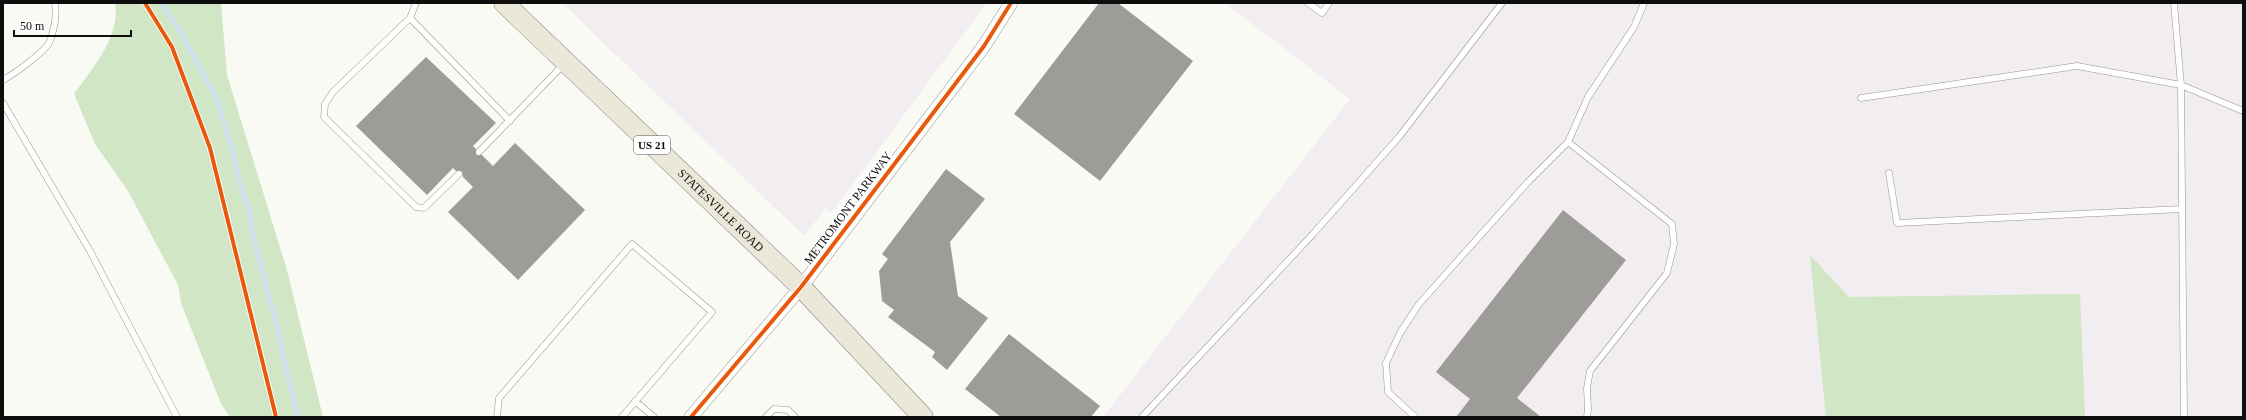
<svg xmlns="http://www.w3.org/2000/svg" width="2246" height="420" font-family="Georgia,serif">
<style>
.industrial{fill:#f2edf0}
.forest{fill:#d1e6c4}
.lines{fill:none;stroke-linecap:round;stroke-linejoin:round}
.stream{stroke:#cce1f2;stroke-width:4.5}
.building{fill:#9e9c99}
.service-casing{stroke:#949492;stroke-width:7}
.minor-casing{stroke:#949492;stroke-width:14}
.primary-casing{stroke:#82827f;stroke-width:21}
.service{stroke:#fefefd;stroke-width:6}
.minor{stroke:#fefefd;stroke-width:13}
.primary{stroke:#ebe8da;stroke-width:20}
.cycleway-casing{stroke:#fff;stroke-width:6}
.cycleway{stroke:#e8590c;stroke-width:4}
.labels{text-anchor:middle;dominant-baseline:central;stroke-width:4;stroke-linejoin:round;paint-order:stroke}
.shield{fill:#fff;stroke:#565656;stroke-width:1}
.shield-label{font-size:11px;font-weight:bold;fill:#0e0e0e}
.street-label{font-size:12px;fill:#0e0e0e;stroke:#fff}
</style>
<rect width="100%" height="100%" fill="#fafaf4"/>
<path class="industrial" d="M562 3H987L831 213 826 208 804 236Z
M1225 3H2243V417H1103L1350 99Z"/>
<path class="forest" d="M115 3H221L227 75 287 270 323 417H230L221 404 181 303 178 285 128 191 95 144 74 94C92 69 121 36 115 3Z
M1810 255 1849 297 2080 294 2085 417H1826Z"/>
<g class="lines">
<path class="stream" d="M161 3 182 34 217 100 231 145 243 194 248 206 253 235 280 338 282 353 298 417"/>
</g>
<path class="building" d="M1099 3H1118L1193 61 1100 181 1014 114Z
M426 57 496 123 473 146 476 149V155H482L493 166 515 143 585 210 518 280 448 212 473 187 463 177 462 171H456L453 168 427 195 356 126Z
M946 169 985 199 950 242 958 296 988 318 947 370 932 357 935 352 888 317 894 310 882 301 879 271 888 259 882 254Z
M1563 210 1626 260 1517 398 1541 417H1456L1470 399 1436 372Z
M1009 334 1100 406 1091 417H1001L965 389Z"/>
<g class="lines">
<g class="service-casing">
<path id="service" d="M416 3 410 18 510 121
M1308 3 1322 13 1329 3
M2174 3 2181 85 2184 417
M410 18 333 92 325 104 324 117 416 207 424 208 459 174
M3 80C14 74 43 53 49 43 54 32 57 15 55 3
M1861 98 2077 66 2181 85 2243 111
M3 103 90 251 177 417
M1568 142 1588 97 1634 27 1644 3
M479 152 564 64
M1889 173 1897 223 2182 209
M635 401 654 417
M497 417 499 398 632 244 712 312 622 417
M766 417 774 409 788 410 795 417
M1142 417 1313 234 1399 137 1502 3
M1415 417 1388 392 1386 363 1400 333 1419 304 1527 183 1568 142 1672 224 1674 244 1667 273 1590 371 1587 388 1588 409 1587 417"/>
</g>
<g class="minor-casing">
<path id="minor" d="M691 417 801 287 984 46 1011 3"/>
</g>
<g class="primary-casing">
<g id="primary">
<path id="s1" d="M504 3 801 287 923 417"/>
</g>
</g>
<use href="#service" class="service"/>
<use href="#minor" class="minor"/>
<use href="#primary" class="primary"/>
<g class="cycleway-casing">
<path id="cycleway" d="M145 3 172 47 210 148 276 417
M691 417 801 287 984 46 1011 3"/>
</g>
<use href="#cycleway" class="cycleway"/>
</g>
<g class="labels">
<rect class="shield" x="634" y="136" width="36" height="18" rx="3"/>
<g class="shield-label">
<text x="652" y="145">US 21</text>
</g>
<g class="street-label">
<text transform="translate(848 208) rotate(-53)">METROMONT PARKWAY</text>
<text stroke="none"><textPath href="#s1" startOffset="300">STATESVILLE ROAD</textPath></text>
</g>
</g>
<rect width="2246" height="420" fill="none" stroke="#0e0e0e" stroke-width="8"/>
<path d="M14 30v6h117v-6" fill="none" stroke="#0e0e0e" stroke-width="2"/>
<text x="20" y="30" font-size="12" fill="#0e0e0e" stroke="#ffffff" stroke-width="3" paint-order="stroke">50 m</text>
</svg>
